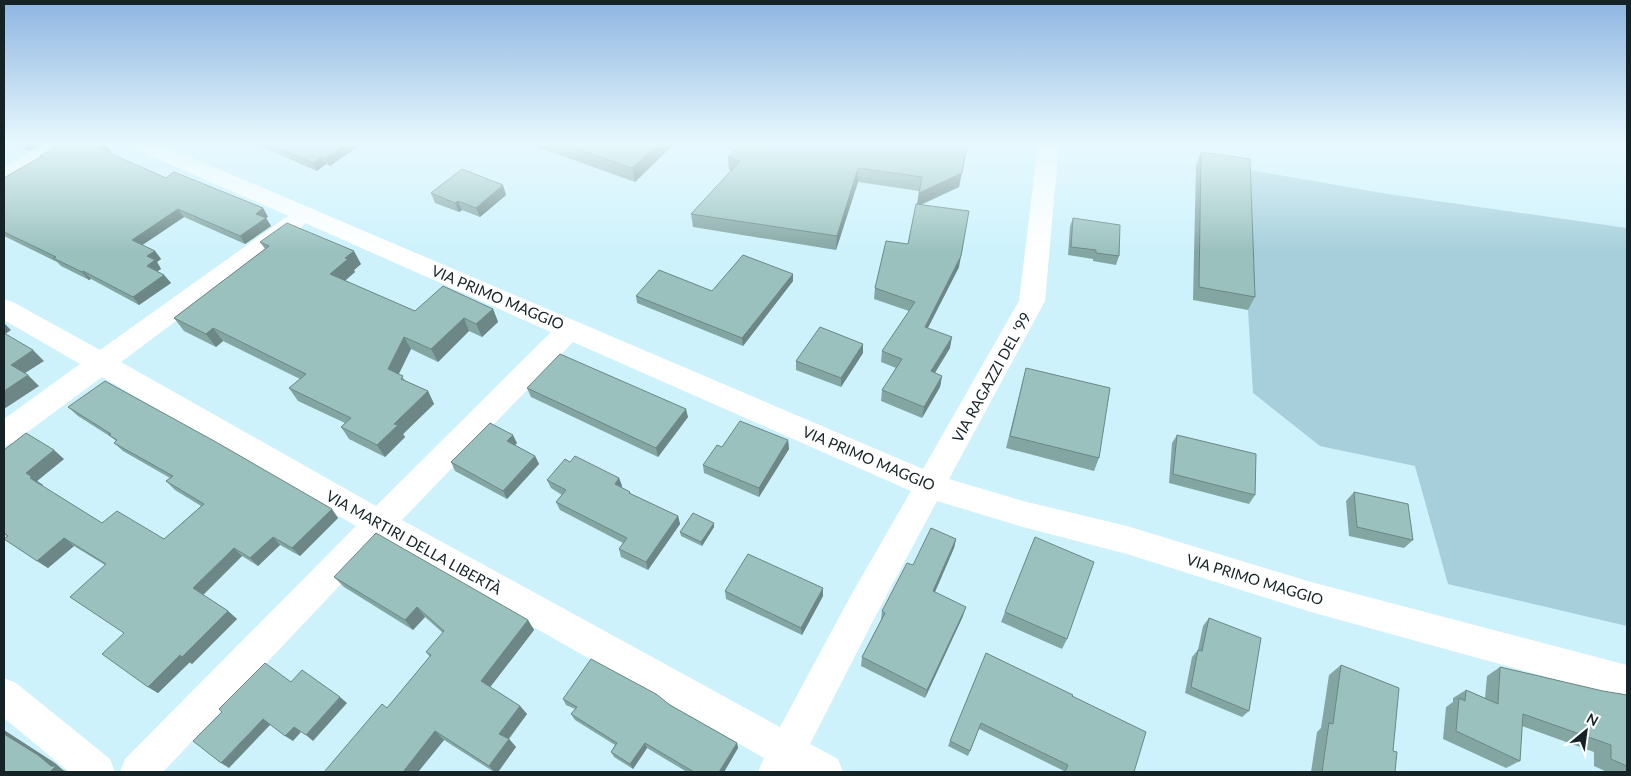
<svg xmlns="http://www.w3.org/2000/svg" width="1631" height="776" font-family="Lato,sans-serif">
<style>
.green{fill:#a6cfdb}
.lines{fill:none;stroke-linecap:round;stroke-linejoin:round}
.minor{fill:#fff;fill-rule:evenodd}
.wall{fill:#84a6a3}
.shaded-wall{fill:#6c8785}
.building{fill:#9ac1be;stroke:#6c8785}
.labels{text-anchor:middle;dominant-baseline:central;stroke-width:4;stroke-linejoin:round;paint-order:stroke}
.street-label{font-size:15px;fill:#152327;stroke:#fff}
</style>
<rect width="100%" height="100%" fill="#cdf2fc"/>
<path class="green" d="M1244 169 1388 194 1627 228V626L1448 584 1415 466 1320 446 1253 393 1248 310Z"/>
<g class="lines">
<path class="minor" d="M45 144H71L68 149 12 181 4 183V167Z
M132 144H160L923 469 1019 301 1038 144H1059L1045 301 949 479 1023 501 1127 526 1311 582 1627 665V699L1311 612 1127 554 1023 527 937 501 874 619 810 744 838 759 843 772H758L764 758 382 541 163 772H120L125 759 356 526 102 377 14 442 4 446V419L80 364 4 320V299L13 302 100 350 285 218 289 216 135 149ZM305 223 551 332 376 506 121 362 301 228ZM573 342 911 491 850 597 780 727 402 520Z
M4 678 16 683 110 759 115 772H69L4 718Z"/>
</g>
<path class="wall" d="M12 144H42L29 151Z
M255 144H361L330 166 326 164 317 171Z
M529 144H674L635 182Z
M741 144H968L959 187 921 205 959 267 928 328 950 348 935 373 942 376 940 387 922 418 881 401 882 390 896 368 881 362 882 351 909 311 874 299 875 288 908 244 917 204 919 191 858 182 836 250 693 227 691 214 731 171 729 170 728 157Z
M112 152 109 153 166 178 263 208 268 217 266 218 271 226 245 244 184 217 142 245 155 251 161 259 157 262 161 269 157 271 164 275 171 283 139 305 91 279 89 280 61 266 57 262 4 236V178L41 157 40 156Z
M1201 152 1255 297 1248 310 1193 300 1196 165Z
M431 193 506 195 480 217 462 210 459 212 435 203Z
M1073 218 1119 256 1116 265 1093 261V259L1068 255 1070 226Z
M260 242 361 264 354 270 355 272 345 281 415 311 493 309 498 322 482 337 469 331 438 362 411 349 399 374 406 381 428 391 434 404 403 434 405 437 385 457 349 439 341 427 345 423 298 401 289 388 300 379 223 341 216 347 184 331 174 318 265 249Z
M793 274V281L743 346 637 303 636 296 712 291Z
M863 344V353L841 387 796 370V361Z
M1026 368 1099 458 1094 471 1006 448Z
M527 388 688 417 658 457 531 397Z
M68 407 338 518 300 556 280 545 258 566 242 556 203 595 228 611 237 619 192 664 190 662 158 693 148 687 124 634 105 565 74 546 48 568 4 539 7 536 4 534V450L64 459 37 481 43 485 42 486 102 523 164 539 201 506 175 490 166 481 170 478 123 451 114 443 116 441 111 437 78 416Z
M1177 435 1255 495 1249 504 1169 483 1172 443Z
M788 440 789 449 759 497 704 473 703 465 722 447Z
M517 443 515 445 535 456 539 464 507 499 455 471 451 462Z
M570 462 619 478 622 486 621 487 630 492 631 494 678 516 680 524 648 570 621 557 619 549 623 543 560 510 556 502 562 495 551 488 547 480Z
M1354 492 1413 540 1404 548 1349 536 1346 501Z
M714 527 702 546 681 536 680 532Z
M1035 537 1067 639 1062 649 1001 622Z
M956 539 954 548 935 592 963 616 925 698 861 666 862 657 881 620 882 611 913 565Z
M334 577 528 620 534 630 490 687 520 706 527 714 509 739 516 747 498 772H494L444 740 418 772H325L387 708 430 657 426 652 443 633 425 617 413 630 344 587Z
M725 591 823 596 802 635 726 599Z
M1209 618 1249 711 1242 717 1185 693 1192 657 1198 650 1203 626Z
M986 653 1072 696 1134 772H1063L1064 771 979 729 968 756 948 746Z
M1341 665 1393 751 1395 772H1311L1317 732 1321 728 1329 675Z
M1500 667 1603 691 1627 695V772H1607L1594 766V752L1522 726 1520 761 1506 768 1443 739 1446 707 1453 702V698L1466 690 1485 698 1487 676Z
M563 699 670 705 737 743 738 748 724 772H687L647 748 633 769 614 757 611 752 615 745 575 720 571 714 575 709 566 705Z"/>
<path class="shaded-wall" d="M23 144H42L29 151Z
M106 144 112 152 104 156 98 148Z
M347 144H361L330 166 326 158Z
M658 144H674L635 182 632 168Z
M967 144 959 187 917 206 919 193Z
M322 157 326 164 317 171 313 163Z
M858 168V182L836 250 837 236Z
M503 185 506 195 480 217 476 208Z
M458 201 462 210 459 212 455 203Z
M263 208 268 217 266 218 271 226 245 244 240 236 256 214Z
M178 209 184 217 138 248 132 240Z
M155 251 161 259 157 262 161 269 153 274 147 266V256Z
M354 251 361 264 354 270 355 272 337 287 330 274 345 258Z
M961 256 959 267 923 337 925 327Z
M83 271 91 279 89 280 82 272Z
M793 274V281L743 346 742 338Z
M164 275 171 283 139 305 133 297Z
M493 309 498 322 482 337 476 324Z
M464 318 469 331 438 362 431 349Z
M4 323 11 330 4 335Z
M213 328 223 341 216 347 206 334Z
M404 337 411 349 395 381 388 369Z
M952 337 950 348 929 382 931 371Z
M863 344V353L841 387V378Z
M33 350 44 361 22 375 11 365Z
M28 375 39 386 4 409V391Z
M942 376 940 387 922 418 924 407Z
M428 391 434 404 403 434 405 437 385 457 377 445 394 424Z
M686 409 688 417 658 457 656 448Z
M513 435 517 443 511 450 507 441Z
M788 440 789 449 759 497V488Z
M54 450 64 459 37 481 43 485 41 487 30 478 26 473Z
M535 456 539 464 507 499 503 491Z
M619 478 622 486 617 492 615 484Z
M332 509 338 518 300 556 292 548Z
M678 516 680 524 648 570 646 562Z
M714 523V527L702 546 701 542Z
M273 537 280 545 258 566 250 558Z
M64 538 74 546 48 568 37 561Z
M956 539 954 548 931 601 933 591Z
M234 548 242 556 202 596 193 588Z
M823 588V596L802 635 801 628Z
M417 607 425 617 413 630 405 620Z
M966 607 963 616 925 698 927 690Z
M228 611 237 619 192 664 182 657Z
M528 620 534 630 488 690 481 681Z
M180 655 190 662 158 693 148 687Z
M340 697 347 703 313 741 306 735Z
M520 706 527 714 506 742 499 734Z
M263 719 271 724 229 768 221 763Z
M294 727 301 732 293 741 285 736Z
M4 730 55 763 63 770 69 772H50L4 734Z
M435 731 444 740 418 772H403Z
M509 739 516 747 498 772H495L489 766Z
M645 743 647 748 633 769 630 764Z
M737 743 738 748 724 772H719Z"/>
<path class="building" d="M60 144H105L98 148 166 178 174 172 263 208 256 214 266 218 240 236 178 209 132 240 155 251 147 256 155 260 147 266 164 275 133 297 83 271 82 272 53 258 56 257 4 232V178L42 156H40Z
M268 144H347L326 158 322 157 313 163Z
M563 144H658L632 168Z
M741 144H967L962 173 919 193 922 177 858 168 837 236 691 214 740 161 728 157Z
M1201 152 1250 159 1255 297 1199 287Z
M462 169 503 185 476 208 458 201 455 203 431 193Z
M916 204 969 211 961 256 925 327 952 337 931 371 942 376 924 407 882 390 902 359 882 351 915 302 875 288 886 241 908 244Z
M1073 218 1120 225 1119 256 1096 253V250L1071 247Z
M287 223 354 251 345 258 348 259 330 274 415 311 443 286 493 309 476 324 464 318 431 349 404 337 388 369 403 376 401 379 428 391 394 424 398 425 377 445 341 427 351 418 289 388 306 374 213 328 206 334 174 318 269 246 260 242Z
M743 255 793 274 742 338 636 296 659 270 712 291Z
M820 327 863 344 841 378 796 361Z
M4 333 33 350 11 365 28 375 4 391Z
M560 354 686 409 656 448 527 388Z
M1026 368 1110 388 1099 458 1010 436Z
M105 381 216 442 332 509 292 548 273 537 250 558 234 548 193 588 228 611 182 657 180 655 148 687 102 654 124 633 70 597 106 564 64 538 37 561 4 539 8 536 4 533V450L26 433 54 450 26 473 32 477 30 478 102 523 117 511 164 539 204 504 166 481 173 476 114 443 117 440 109 435 111 434 68 407Z
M740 421 788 440 759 488 703 465 717 445 722 447Z
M490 423 513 435 507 441 535 456 503 491 451 462Z
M1177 435 1256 454 1255 495 1173 474Z
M575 456 619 478 615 484 630 492 629 493 678 516 646 562 619 549 627 538 556 502 566 490 547 480 565 459 570 462Z
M1354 492 1408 504 1413 540 1357 527Z
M693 513 714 523 701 542 680 532Z
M931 528 956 539 933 591 966 607 927 690 862 657 885 613 882 611 907 563 913 565Z
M376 533 528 620 481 681 520 706 499 734 509 739 489 766 435 731 403 772H324L382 704 387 708 431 655 426 652 444 631 417 607 405 620 334 577Z
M1035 537 1094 562 1067 639 1005 612Z
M748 554 823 588 801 628 725 591Z
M1209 618 1261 638 1249 711 1191 687 1198 650 1202 651Z
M986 653 1073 695 1072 696 1146 732 1134 772H1065L1068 765 981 723 970 751 950 741Z
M591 659 656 694 670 705 737 743 719 772H694L645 743 630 764 611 752 617 743 571 714 577 707 563 699Z
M265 663 291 682 302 670 340 697 306 735 294 727 285 736 263 719 221 763 193 741 222 712 219 709Z
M1341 665 1399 688 1393 751 1397 752 1395 772H1322L1329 723 1333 724Z
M1500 667 1603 691 1627 695V766L1611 759V745L1523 714 1520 761 1456 731 1459 698 1465 701 1466 690 1498 704Z
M4 734 38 755 51 766H56L50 772H4Z"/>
<linearGradient id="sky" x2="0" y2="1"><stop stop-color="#8eb5e1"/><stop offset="0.57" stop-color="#e8f9fe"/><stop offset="1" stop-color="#e8f9fe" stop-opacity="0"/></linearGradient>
<rect width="1631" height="252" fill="url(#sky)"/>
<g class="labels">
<g class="street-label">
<text transform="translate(498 297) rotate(23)">VIA PRIMO MAGGIO</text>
<text transform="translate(991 377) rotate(-61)">VIA RAGAZZI DEL '99</text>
<text transform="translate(869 458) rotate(23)">VIA PRIMO MAGGIO</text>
<text transform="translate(414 542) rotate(29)">VIA MARTIRI DELLA LIBERTÀ</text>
<text transform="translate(1255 579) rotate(17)">VIA PRIMO MAGGIO</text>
</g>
</g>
<rect width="1631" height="776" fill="none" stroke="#152327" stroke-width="10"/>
<g transform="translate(1586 731) rotate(29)" stroke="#ffffff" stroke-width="4" paint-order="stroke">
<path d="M0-4L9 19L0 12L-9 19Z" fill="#152327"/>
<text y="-8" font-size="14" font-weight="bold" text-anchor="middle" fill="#152327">N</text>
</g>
</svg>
